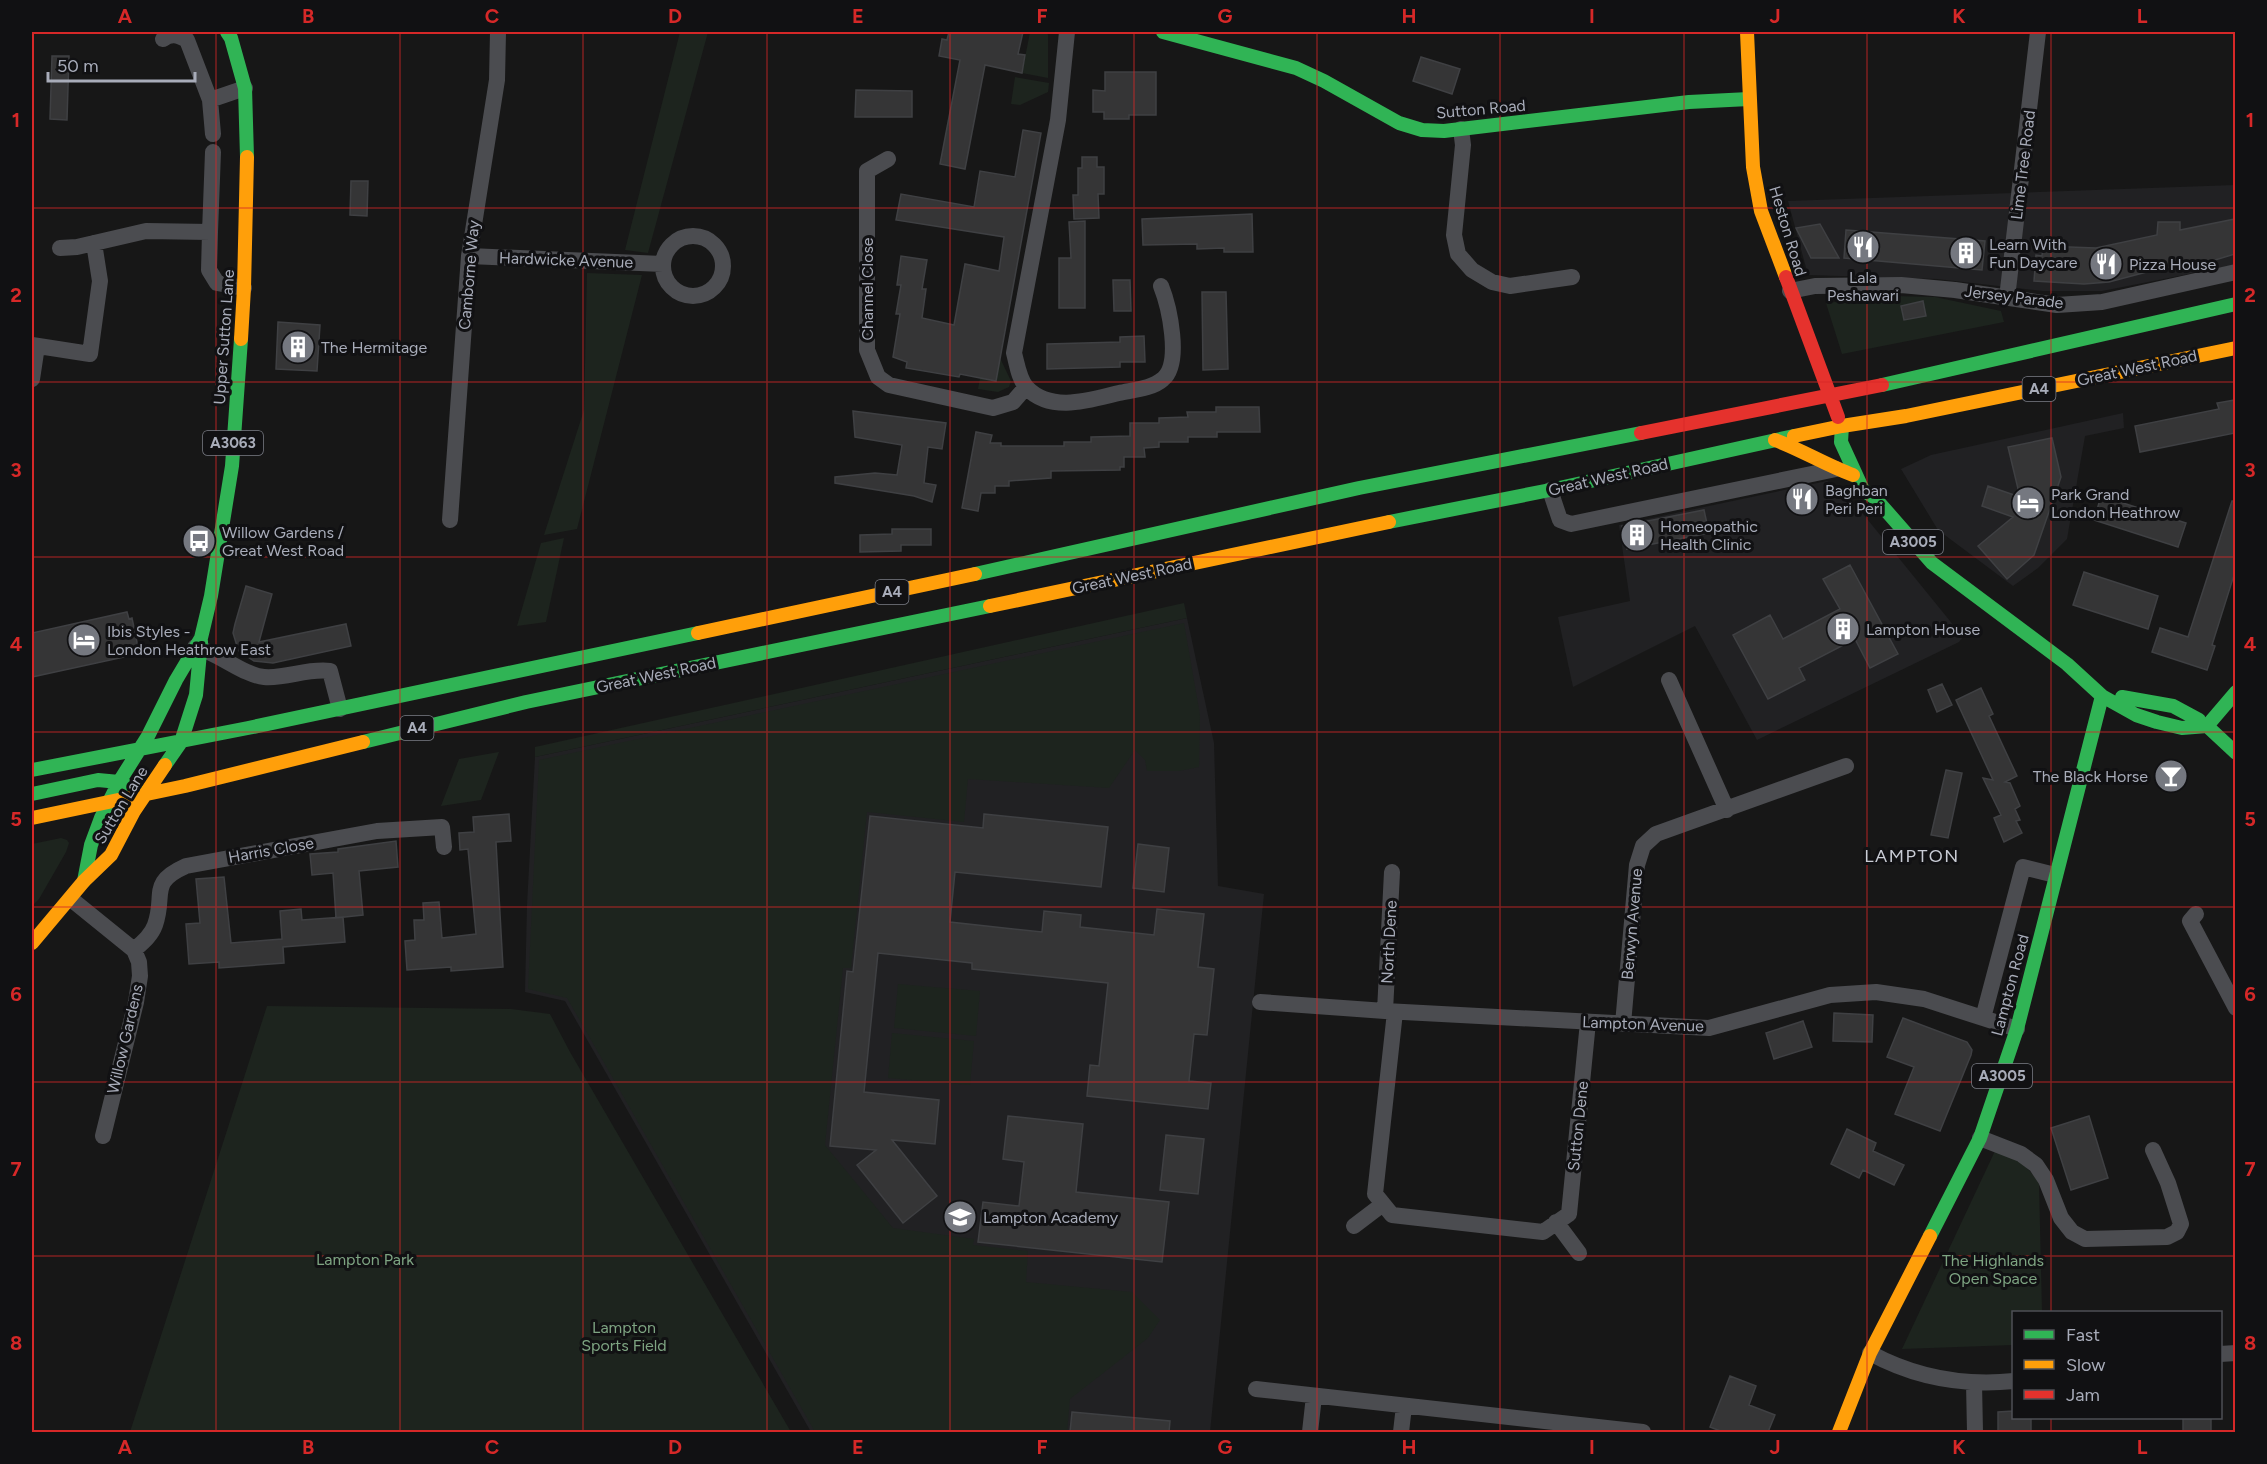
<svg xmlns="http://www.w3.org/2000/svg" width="2267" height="1464" font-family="Figtree,sans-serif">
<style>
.built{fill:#212123}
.green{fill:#1d241e}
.building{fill:#353536;stroke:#3f4043;stroke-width:1.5}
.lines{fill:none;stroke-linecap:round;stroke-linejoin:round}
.street{stroke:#4b4c50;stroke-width:16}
.fast{stroke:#30b455;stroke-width:14}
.slow{stroke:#ff9f0a;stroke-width:14}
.jam{stroke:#e5322d;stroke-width:14}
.grid{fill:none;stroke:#d62828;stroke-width:1.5;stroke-opacity:0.55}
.labels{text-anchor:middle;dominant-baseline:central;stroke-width:6;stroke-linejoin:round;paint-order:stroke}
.shield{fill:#111113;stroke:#7b7e87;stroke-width:1.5}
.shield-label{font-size:15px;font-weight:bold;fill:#a8acb9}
.street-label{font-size:16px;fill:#a8acb9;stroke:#111113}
.poi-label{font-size:16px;fill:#a8acb9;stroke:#111113;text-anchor:start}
.park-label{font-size:16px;fill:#7ea482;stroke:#111113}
.neighbourhood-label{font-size:18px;letter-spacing:1.5px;fill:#c9ccd5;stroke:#111113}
.neatline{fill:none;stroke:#d62828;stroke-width:2}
.grid-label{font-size:20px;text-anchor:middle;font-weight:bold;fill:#d62828}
</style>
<rect width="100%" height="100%" fill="#171717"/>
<path class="built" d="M2235 185V265L2102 291H2043L1937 279 1808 275 1788 201Z
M2123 413 2124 428 2085 436 2067 539 2038 568 2013 586 1938 530 1901 469 1931 455Z
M1827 481 1846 493 1963 637 1959 642 1757 740 1695 626 1573 687 1558 617 1630 601 1619 525Z
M1187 618 1214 743 1218 886 1264 894 1210 1432H811L565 1001 525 992 527 905 535 757Z"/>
<path class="green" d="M680 32H708L648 253 625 250Z
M1030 32H1047L1048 35V78L1022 73Z
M1015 77 1049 83 1048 92 1020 105 1011 104Z
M587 273 642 275 577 529 544 535 584 410Z
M1892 296 1935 297 2001 311 2004 322 1842 354 1826 303Z
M1000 358 1011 381 1009 387 998 392 978 389 980 378 996 380Z
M564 538 546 622 517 626 541 543Z
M1184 603 1187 618 535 757V747Z
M1184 623 1200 715 1199 767 1179 771H1147L1145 760 1135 750 1109 788 968 779 964 822 867 812 851 968H843L825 1145 893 1228 974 1239 973 1245 1028 1251 1026 1282 1132 1292 1160 1320 1148 1338 1070 1399 1067 1432H815L567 998 528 989 539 760Z
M499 752 481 800 441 806 459 759Z
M61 838 67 840 69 843 66 852 39 899 32 906V844Z
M898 984 980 991 976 1036 894 1028Z
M267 1006 511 1009 550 1014 570 1052 791 1432H130Z
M892 1033 974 1041 970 1085 888 1078Z
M1995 1151C2014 1158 2029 1165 2039 1184L2042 1312H2014L2013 1345 1902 1349Z"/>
<path class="building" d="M949 32H1023L1018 54 1025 55 1022 73 985 65 965 169 940 164 960 60 939 56 942 39 947 40Z
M52 56H69L67 120 50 119Z
M1421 57 1460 69 1452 94 1413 81Z
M1105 72H1156V115H1129V119H1104V112H1093V90L1105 91Z
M856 90 912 91V117H855Z
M1023 130 1041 133 996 381 960 374 959 377 906 368 907 362 893 357 900 314H896L901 285H897L901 256 927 260 922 289H926L922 318 954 325 965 264 999 271 1004 237 896 220 901 194 974 207 980 171 1015 177Z
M1082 157H1097V167H1104V194H1098L1099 218 1074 219 1073 195H1078V168H1082Z
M351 181H368L367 216 350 215Z
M1252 214 1253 252H1224V248L1197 249V244L1143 245 1142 219Z
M2235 219V254L2215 260 2158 269 2109 282 2084 284 2034 281 2036 255 2042 256 2043 246 2096 248 2157 235 2158 222H2180V230Z
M1085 221V308H1059V258H1071L1069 222Z
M1820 224 1839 258H1811L1796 228Z
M1846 230 1985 241 1982 270 1844 258Z
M1113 280H1130L1131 311H1114Z
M1202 292H1226L1228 369 1203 370Z
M1923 301 1926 316 1904 320 1901 306Z
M278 322 320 325 317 371 276 369Z
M1144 336 1145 362H1120V367L1047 369V344L1120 342V337Z
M2235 400V433L2140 452 2135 426 2219 409 2217 403Z
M1216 407H1259L1260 432H1217V437H1188V442H1159V447L1144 448 1145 457H1124V467H1120V470L1051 471V478L1009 481V486H995V493H981L978 511 962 508 976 432 992 435 990 443H1001V446H1064V442H1091V437L1130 436V423H1159V418L1188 417 1187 412H1216Z
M853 411 946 423 942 449 928 447 924 483 936 485 932 502 914 496 835 483V477L875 473 897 475 902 445 855 437Z
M2052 438 2061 477 2034 555 2007 579 1978 546 2013 517 1982 506 1988 486 2020 497 2008 447Z
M2101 496 2186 523 2178 547 2094 520Z
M2232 501H2235V572L2212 645 2215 646 2207 670 2152 652 2160 628 2188 637Z
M1704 510 1709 533 1627 549 1622 526Z
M892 529H931V545H901V551L860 552V535L892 534Z
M1850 565 1898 654 1870 668 1855 639 1799 668 1805 680 1768 699 1733 635 1770 615 1783 639 1840 609 1823 579Z
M2084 572 2158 596 2148 629 2073 605Z
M246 586 272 594 259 642 346 624 351 646 273 663 254 661 233 647 237 646 233 633 235 624Z
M127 612 129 619 132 618 138 647H136L138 654 32 677V633Z
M1942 684 1952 705 1937 712 1928 690Z
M1981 688 1993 714 1989 716 2017 776 2005 782 2010 783 2020 806 2015 809 2020 820 2016 821 2022 833 2004 842 1994 818 2001 815 1983 778 1993 780 1956 700Z
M1946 770 1962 773 1948 838 1931 835Z
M509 814 511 841 496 842 503 967 451 971V967L407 970 405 941 415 940 414 920H424L423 903 439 902 442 938 476 934 468 849 460 850 459 833 474 832 473 817Z
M984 814 1108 827 1101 887 955 872 950 922 1042 932 1044 911 1081 915 1080 927 1154 935 1157 909 1204 914 1198 967 1214 969 1207 1035 1194 1034 1189 1081 1211 1083 1208 1109 1087 1096 1090 1065 1099 1066 1108 983 972 969V963L878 953 864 1092 939 1100 935 1144 892 1140 937 1196 903 1223 857 1165 876 1150 830 1146 847 971 853 972 870 816 983 828Z
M396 841 398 867 359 871 363 915 336 918 333 873 312 875 310 854 338 852V849Z
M1138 844 1169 848 1164 892 1133 888Z
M224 877 231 943 282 939 280 911 301 909 302 920 343 917 345 942 283 947 284 963 219 968V962L189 964 186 924 200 923 196 879Z
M1834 1013 1873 1015 1872 1042 1833 1041Z
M1903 1018 1967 1042 1972 1050 1971 1055 1940 1131 1895 1114 1914 1067 1887 1057Z
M1803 1021 1812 1047 1774 1059 1766 1033Z
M1008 1116 1083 1124 1076 1192 1169 1202 1162 1262 978 1242 983 1202 1019 1206 1024 1162 1003 1159Z
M2089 1116 2108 1178 2071 1190 2051 1128Z
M1847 1129 1876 1143 1873 1151 1904 1165 1894 1185 1863 1170 1859 1178 1831 1164Z
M1166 1135 1204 1139 1198 1194 1160 1190Z
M1730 1376 1756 1386 1749 1405 1775 1415 1768 1432H1723L1710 1427Z
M2013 1411V1418H2031V1432H1998V1412Z
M1072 1412 1170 1421 1169 1432H1070Z
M2183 1418H2211V1432H2183Z"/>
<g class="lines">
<path class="street" d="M1067 32 1058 120 1014 353C1017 364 1019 380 1027 388 1051 413 1090 400 1119 393 1132 390 1152 389 1163 379 1182 363 1169 306 1161 286
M163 39C172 33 177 35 187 40L210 100 213 134
M210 100 245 88
M1461 129 1463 145 1454 235 1458 254 1472 270 1492 282 1510 286 1572 277
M888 159 867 171V350L878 377 889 385 993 408 1013 402 1026 387
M210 232 213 152
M663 266a30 30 0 1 1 60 0a30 30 0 1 1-60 0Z
M60 248 77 247 146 231 210 232 209 270 217 283 244 288
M469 256 663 264
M1790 291 1815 286 1901 285 1955 290 2057 305 2102 302 2236 272
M2007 298 2038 32
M32 345 90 354 100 281 94 243
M32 379 37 346
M1550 490 1560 520 1571 524 1836 469
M450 520 469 256 497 80 498 32
M195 647C219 653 243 675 264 677 286 679 307 668 330 671L340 709
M1669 680 1727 810
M71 899 134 950 139 962 140 976 136 1002 103 1136
M2196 914 2190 921 2236 1008
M134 950C142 943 151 936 155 925 166 894 148 883 186 866L377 831 442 827 444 847
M1260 1002 1385 1011 1709 1028 1830 995 1876 992 1924 999 2017 1029
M1385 1011 1392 872
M1395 1012 1375 1194 1392 1215 1543 1232 1569 1214 1588 1022
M1983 1018 2023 867 2055 875
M1623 1024 1637 865 1643 846 1656 834 1846 766
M1980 1138 2021 1154 2036 1165 2046 1180 2061 1218 2072 1232 2085 1239 2167 1237 2177 1232 2181 1224 2168 1183 2153 1150
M1556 1222 1579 1253
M1354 1226 1383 1204
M1870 1353C1914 1377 1964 1386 2014 1381
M2220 1354 2236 1353
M1974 1383 1975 1432
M1256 1389 1643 1432
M1310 1432 1314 1396
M1401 1432 1404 1406"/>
<path class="fast" d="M227 32 231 38 245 88 247 157
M1163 32 1296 68 1324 81 1399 123 1422 130 1444 131 1689 102 1749 99
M1882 385 2236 304
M1842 426 1841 442 1863 490 1875 498 1932 563 2067 664 2102 696 2136 715 2157 722 2182 728 2207 726
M1389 522 1550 490 1794 436
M975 574 1359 488 1641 433
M2122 697 2173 706 2199 720
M2207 726 2236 753
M2207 726 2236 692
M363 742 526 702 990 606
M165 765 181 742 196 695 201 642
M32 770 248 728 698 633
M32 794 98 780 119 782 144 794
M84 881 91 845 101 818 119 782 148 736 176 680 201 638 211 596 232 466 241 339
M1930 1236 1980 1138 2017 1029 2102 696"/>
<path class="slow" d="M1747 32 1753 167 1761 211 1786 277
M241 339 244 288 247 157
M1794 436 1842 426 1906 416 2236 348
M1775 440C1802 450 1826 465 1853 475
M990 606 1389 522
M698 633 975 574
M32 818 185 786 363 742
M32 943 84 881 111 855 134 811 165 765
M1839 1432 1870 1353 1930 1236"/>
<path class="jam" d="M1786 277 1838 417
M1641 433 1882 385"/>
</g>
<path class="grid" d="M216 32V1432M400 32V1432M583 32V1432M767 32V1432M950 32V1432M1134 32V1432M1317 32V1432M1500 32V1432M1684 32V1432M1867 32V1432M2051 32V1312M32 208H2236M32 382H2236M32 557H2236M32 732H2236M32 907H2236M32 1082H2236M32 1256H2236M2051 1418V1432"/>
<defs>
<g id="restaurant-disc" transform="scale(1.725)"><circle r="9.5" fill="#757880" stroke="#111113"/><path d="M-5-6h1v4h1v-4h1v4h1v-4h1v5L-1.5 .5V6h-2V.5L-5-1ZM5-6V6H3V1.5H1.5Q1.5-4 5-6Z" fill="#fff"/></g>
<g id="building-disc" transform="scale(1.725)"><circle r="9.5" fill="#757880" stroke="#111113"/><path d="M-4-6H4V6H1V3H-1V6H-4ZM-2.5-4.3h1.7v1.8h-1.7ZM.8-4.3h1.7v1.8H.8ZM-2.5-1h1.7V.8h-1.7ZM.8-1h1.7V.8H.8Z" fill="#fff"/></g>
<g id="hotel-disc" transform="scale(1.725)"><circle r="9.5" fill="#757880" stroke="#111113"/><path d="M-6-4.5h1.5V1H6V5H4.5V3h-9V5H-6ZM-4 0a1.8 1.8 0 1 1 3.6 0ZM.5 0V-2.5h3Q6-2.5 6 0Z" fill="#fff"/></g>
<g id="bus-disc" transform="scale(1.725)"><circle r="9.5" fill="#757880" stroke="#111113"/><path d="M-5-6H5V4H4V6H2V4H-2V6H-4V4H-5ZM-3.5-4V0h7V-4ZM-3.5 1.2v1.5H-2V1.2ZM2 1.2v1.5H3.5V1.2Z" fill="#fff"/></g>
<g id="bar-disc" transform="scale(1.725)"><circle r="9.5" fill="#757880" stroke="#111113"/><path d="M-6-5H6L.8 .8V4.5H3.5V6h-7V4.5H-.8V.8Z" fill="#fff"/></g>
<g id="school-disc" transform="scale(1.725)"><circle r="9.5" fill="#757880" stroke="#111113"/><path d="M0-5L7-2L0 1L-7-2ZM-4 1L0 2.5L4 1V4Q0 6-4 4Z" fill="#fff"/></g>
</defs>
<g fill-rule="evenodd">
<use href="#restaurant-disc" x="1863" y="247"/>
<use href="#building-disc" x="1966" y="253"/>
<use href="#restaurant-disc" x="2106" y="264"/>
<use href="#building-disc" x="298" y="347"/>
<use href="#restaurant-disc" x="1802" y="499"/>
<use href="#hotel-disc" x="2028" y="503"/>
<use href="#building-disc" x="1637" y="535"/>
<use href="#bus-disc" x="199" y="541"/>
<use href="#building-disc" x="1843" y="629"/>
<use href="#hotel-disc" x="84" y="640"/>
<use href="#bar-disc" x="2171" y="776"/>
<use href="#school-disc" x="960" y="1217"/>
</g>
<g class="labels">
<g class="shield">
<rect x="2022.5" y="377" width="33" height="24" rx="4.5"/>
<rect x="203" y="431" width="60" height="24" rx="4.5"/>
<rect x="1883" y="530" width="60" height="24" rx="4.5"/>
<rect x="875.5" y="580" width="33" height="24" rx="4.5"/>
<rect x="400.5" y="716" width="33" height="24" rx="4.5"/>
<rect x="1972" y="1064" width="60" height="24" rx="4.5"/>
</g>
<g class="shield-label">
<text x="2039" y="389">A4</text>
<text x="233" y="443">A3063</text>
<text x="1913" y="542">A3005</text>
<text x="892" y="592">A4</text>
<text x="417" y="728">A4</text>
<text x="2002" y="1076">A3005</text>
</g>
<g class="street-label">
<text transform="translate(1481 109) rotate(-5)">Sutton Road</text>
<text transform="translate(2023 165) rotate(-83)">Lime Tree Road</text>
<text transform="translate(1788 231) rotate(73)">Heston Road</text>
<text transform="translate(566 260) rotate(2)">Hardwicke Avenue</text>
<text transform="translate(469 275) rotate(-85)">Camborne Way</text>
<text transform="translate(867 289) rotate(-90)">Channel Close</text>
<text transform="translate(2014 297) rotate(7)">Jersey Parade</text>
<text transform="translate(224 337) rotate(-86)">Upper Sutton Lane</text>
<text transform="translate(2137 368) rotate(-12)">Great West Road</text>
<text transform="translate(1608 477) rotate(-13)">Great West Road</text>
<text transform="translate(1132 576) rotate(-12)">Great West Road</text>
<text transform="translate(656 675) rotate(-12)">Great West Road</text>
<text transform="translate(121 805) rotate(-59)">Sutton Lane</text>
<text transform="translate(271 850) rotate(-10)">Harris Close</text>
<text transform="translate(1632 924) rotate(-85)">Berwyn Avenue</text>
<text transform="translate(1389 942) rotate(-87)">North Dene</text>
<text transform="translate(2010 985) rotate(-75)">Lampton Road</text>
<text transform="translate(1643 1024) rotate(2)">Lampton Avenue</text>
<text transform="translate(125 1039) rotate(-77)">Willow Gardens</text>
<text transform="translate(1578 1126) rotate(-84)">Sutton Dene</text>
</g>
<g class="poi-label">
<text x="1989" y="244">Learn With<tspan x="1989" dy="18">Fun Daycare</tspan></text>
<text x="2129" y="264">Pizza House</text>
<text x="1863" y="277" text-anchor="middle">Lala<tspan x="1863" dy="18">Peshawari</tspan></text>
<text x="321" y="347">The Hermitage</text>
<text x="1825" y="490">Baghban<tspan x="1825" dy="18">Peri Peri</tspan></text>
<text x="2051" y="494">Park Grand<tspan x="2051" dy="18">London Heathrow</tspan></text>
<text x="1660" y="526">Homeopathic<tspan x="1660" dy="18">Health Clinic</tspan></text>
<text x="222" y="532">Willow Gardens /<tspan x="222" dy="18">Great West Road</tspan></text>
<text x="1866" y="629">Lampton House</text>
<text x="107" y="631">Ibis Styles -<tspan x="107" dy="18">London Heathrow East</tspan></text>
<text x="2148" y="776" text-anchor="end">The Black Horse</text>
<text x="983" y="1217">Lampton Academy</text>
</g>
<g class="park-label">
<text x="365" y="1259">Lampton Park</text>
<text x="1993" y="1260">The Highlands<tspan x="1993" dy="18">Open Space</tspan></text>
<text x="624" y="1327">Lampton<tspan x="624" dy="18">Sports Field</tspan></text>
</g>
<g class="neighbourhood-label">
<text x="1912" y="856">LAMPTON</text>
</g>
</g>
<rect width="2267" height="1464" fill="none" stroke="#111113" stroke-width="66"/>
<rect x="2012" y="1311" width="210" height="108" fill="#111113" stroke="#4d4f55" stroke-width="1.5"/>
<rect x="2024" y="1330" width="30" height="9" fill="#30b455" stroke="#4d4f55" stroke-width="1.5"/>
<text x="2066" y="1341" font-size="18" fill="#a8acb9">Fast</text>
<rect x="2024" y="1360" width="30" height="9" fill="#ff9f0a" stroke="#4d4f55" stroke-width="1.5"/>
<text x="2066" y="1371" font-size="18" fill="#a8acb9">Slow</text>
<rect x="2024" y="1390" width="30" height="9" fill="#e5322d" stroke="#4d4f55" stroke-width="1.5"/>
<text x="2066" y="1401" font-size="18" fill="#a8acb9">Jam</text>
<path d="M48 72v9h147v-9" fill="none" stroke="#a8acb9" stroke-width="3"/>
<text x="57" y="72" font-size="18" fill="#a8acb9" stroke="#111113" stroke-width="4.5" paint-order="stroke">50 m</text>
<rect x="33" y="33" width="2201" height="1398" class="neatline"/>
<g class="grid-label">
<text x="125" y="23">A</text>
<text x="308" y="23">B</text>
<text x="492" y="23">C</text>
<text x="675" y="23">D</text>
<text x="858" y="23">E</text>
<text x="1042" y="23">F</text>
<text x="1225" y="23">G</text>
<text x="1409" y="23">H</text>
<text x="1592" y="23">I</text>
<text x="1775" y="23">J</text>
<text x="1959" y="23">K</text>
<text x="2142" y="23">L</text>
<text x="16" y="127">1</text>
<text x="2250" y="127">1</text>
<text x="16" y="302">2</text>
<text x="2250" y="302">2</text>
<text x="16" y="477">3</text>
<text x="2250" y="477">3</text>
<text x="16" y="651">4</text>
<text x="2250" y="651">4</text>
<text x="16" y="826">5</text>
<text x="2250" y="826">5</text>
<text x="16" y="1001">6</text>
<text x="2250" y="1001">6</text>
<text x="16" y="1176">7</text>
<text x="2250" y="1176">7</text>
<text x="16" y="1350">8</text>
<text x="2250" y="1350">8</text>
<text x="125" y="1454">A</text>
<text x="308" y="1454">B</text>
<text x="492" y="1454">C</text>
<text x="675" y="1454">D</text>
<text x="858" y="1454">E</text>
<text x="1042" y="1454">F</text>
<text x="1225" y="1454">G</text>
<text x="1409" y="1454">H</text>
<text x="1592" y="1454">I</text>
<text x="1775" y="1454">J</text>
<text x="1959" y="1454">K</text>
<text x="2142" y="1454">L</text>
</g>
</svg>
